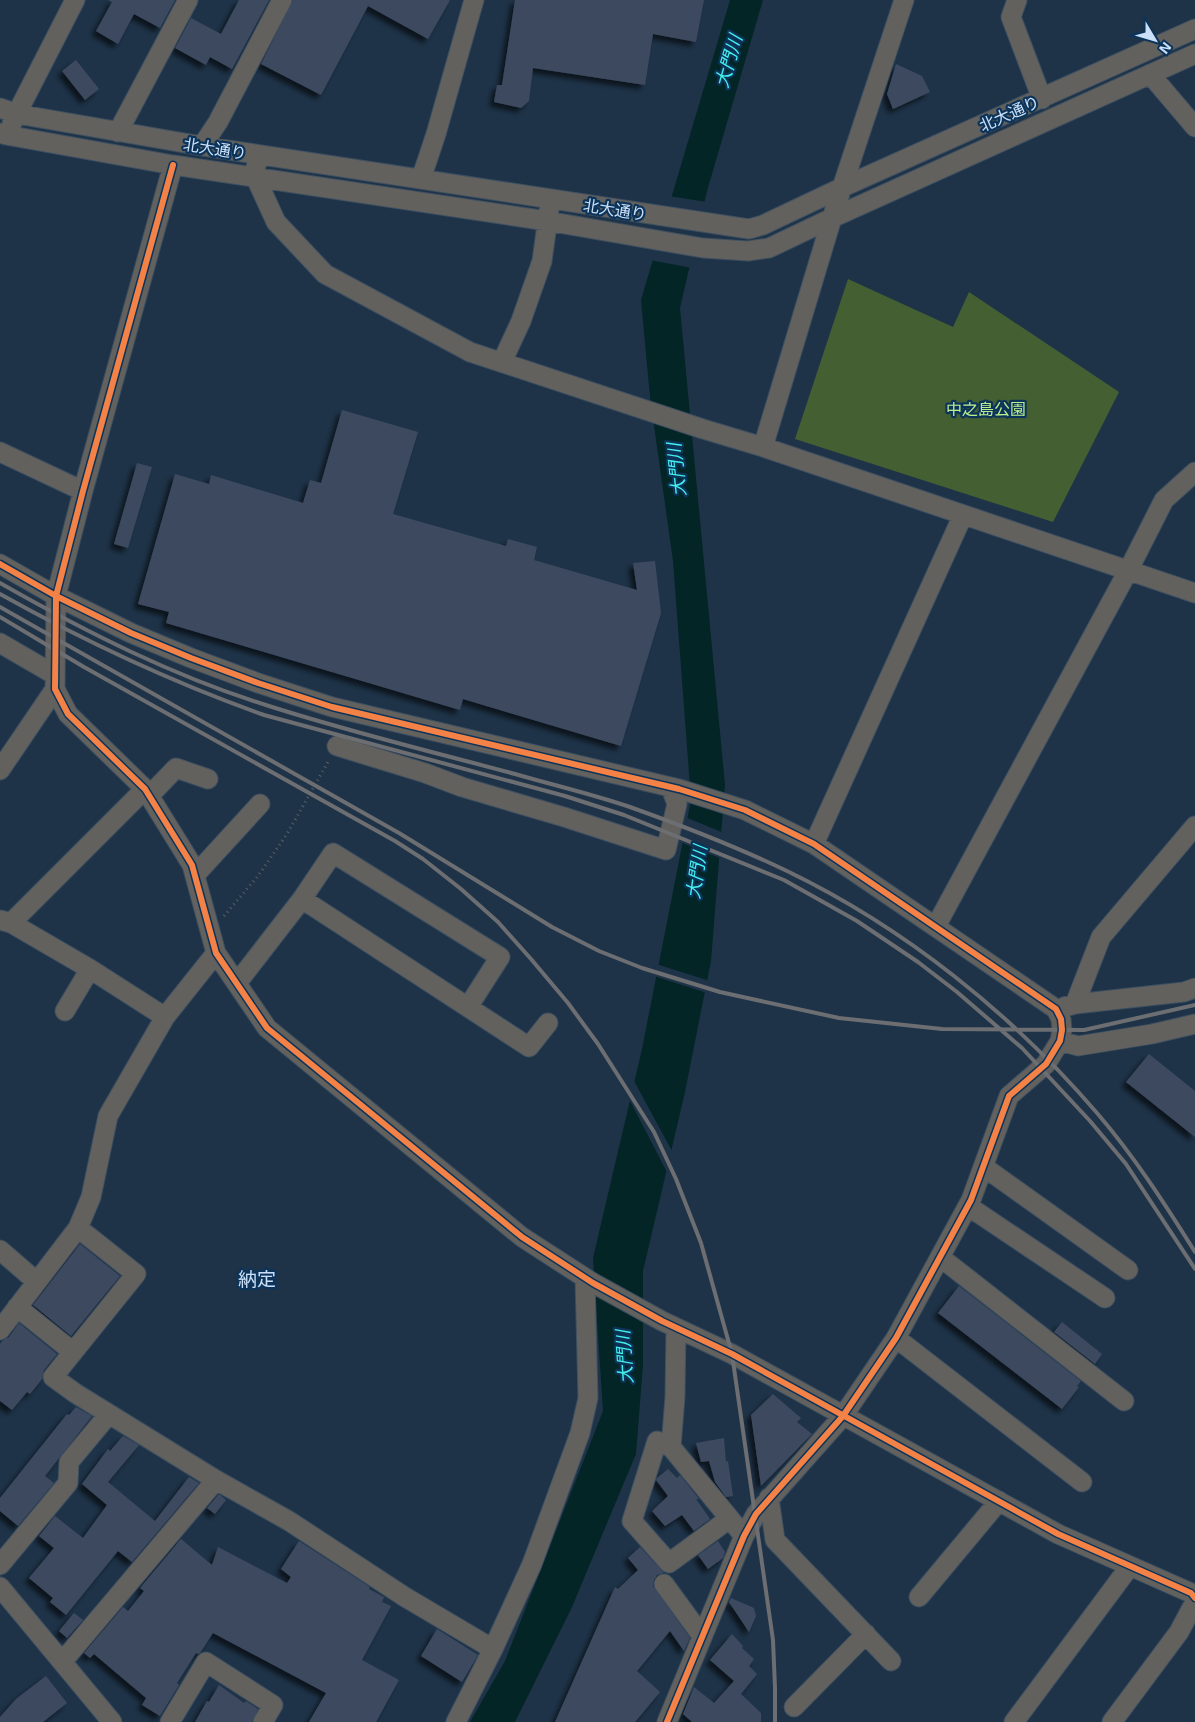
<svg xmlns="http://www.w3.org/2000/svg" width="1195" height="1722" font-family="'Exo 2','Noto Sans JP',sans-serif">
<style>
.green{fill:#446032}
.water{fill:#032526}
.pier{fill:#1e3348}
.building{fill:#3d4a5f;filter:url(#shadow)}
.lines{fill:none;stroke-linecap:round;stroke-linejoin:round}
.minor-casing{stroke:#3d4f61;stroke-width:21}
.path{stroke:#5c5f62;stroke-width:3;stroke-dasharray:1 4;stroke-linecap:butt}
.minor{stroke:#62615e;stroke-width:19}
.rail{stroke:#6c6e71;stroke-width:4}
.cycleway-casing{stroke:#0c345a;stroke-width:9}
.cycleway{stroke:#f48246;stroke-width:6}
.labels{text-anchor:middle;dominant-baseline:central;stroke-width:4.5;stroke-linejoin:round;paint-order:stroke}
.street-label{font-size:16px;fill:#cbe0f8;stroke:#0c345a}
.park-label{font-size:16px;fill:#baed8c;stroke:#0c345a}
.water-label{font-size:18px;font-style:italic;fill:#43f1ea;stroke:#0c345a}
.quarter-label{font-size:19px;fill:#cbe0f8;stroke:#0c345a}
</style>
<defs>
<filter id="shadow"><feDropShadow dx="-4.5" dy="4.5" stdDeviation="2.5" flood-color="#0009"/></filter>
</defs>
<rect width="100%" height="100%" fill="#1e3348"/>
<path class="green" d="M848 279 953 327 969 292 1119 392 1053 522 795 439Z"/>
<path class="water" d="M730 0H763L707 191 680 308 725 785 711 961 685 1092 643 1271V1365L636 1454 572 1607 515 1722H470L505 1661 603 1411 593 1258 642 1049 691 800 673 561 650 397 641 300Z"/>
<path class="pier" d="M669 196 707 202 692 268 650 260Z
M685 817 724 833 722 859 680 842Z
M656 964 710 981 707 993 654 976Z
M633 1079 673 1153 668 1174 628 1097Z"/>
<path class="building" d="M108 0H175L160 28 134 14 118 44 96 31 112 2Z
M239 0H269L232 69 210 57 206 65 175 48 191 18 221 34Z
M293 0H450L428 39 368 6 321 95 261 64Z
M515 0H704L696 42 653 34 645 85 533 68 529 101 521 108 494 102 497 85H502Z
M76 60 99 89 85 100 62 71Z
M896 64 922 76 930 92 893 109 887 94Z
M342 410 418 432 393 514 506 546 508 539 537 547 534 560 637 590 633 563 655 561 661 613 621 746 463 699 460 710 166 623 169 612 138 604 175 474 209 484 211 475 303 503 310 480 321 483Z
M137 463 152 467 128 548 114 544Z
M1149 1054 1195 1091V1137L1126 1082Z
M80 1244 120 1276 71 1336 33 1305Z
M959 1286 1081 1381 1077 1386 1079 1387 1062 1409 938 1313Z
M1062 1322 1102 1354 1095 1364 1054 1332Z
M19 1323 57 1354 44 1370 42 1379 30 1394 27 1392 12 1410 0 1401V1344L2 1341 9 1337Z
M773 1394 801 1418 797 1422 812 1434 761 1486 751 1415Z
M76 1407 92 1416 45 1476 54 1483 18 1526 0 1511V1498L67 1414 69 1415Z
M123 1436 139 1445 108 1482 155 1521 189 1477 199 1483 132 1562 118 1551 66 1615 50 1602 53 1598 29 1578 54 1548 39 1536 55 1516 83 1538 107 1505 82 1484 108 1449 110 1451Z
M724 1438 726 1462 728 1461 733 1496 726 1497 715 1482 709 1461 701 1462 696 1443Z
M668 1469 677 1478 680 1475 699 1499H696L710 1519 694 1531 682 1515 665 1526 652 1511 668 1496 656 1480 657 1478Z
M219 1494 226 1500 215 1514 207 1508Z
M181 1539 212 1565 218 1547 287 1583 291 1577 281 1569 299 1541 370 1587 369 1589 384 1597 382 1602 391 1606 362 1660 399 1680 376 1722H309L326 1693 213 1633 200 1653 198 1654 196 1653 177 1683 179 1685 160 1716 142 1705 146 1698 94 1654 90 1658 84 1653 123 1607 128 1611 144 1591 140 1588Z
M718 1541 725 1552 723 1558 708 1569 698 1555Z
M640 1547 664 1573 657 1575 654 1580 653 1586 690 1638 684 1651 670 1631 637 1671 660 1692 635 1722H555L615 1587 618 1589 638 1570 628 1558Z
M731 1598 754 1608 756 1616 749 1632 729 1602Z
M74 1613 83 1620 67 1638 59 1631Z
M437 1629 478 1655 462 1682 421 1656Z
M732 1634 743 1646 742 1648 754 1659 749 1666 757 1674 741 1694 761 1713V1722H692L683 1714 694 1687 714 1703 734 1681 710 1660Z
M46 1676 67 1703 43 1722H0V1717L16 1699Z
M219 1685 244 1703 246 1701 258 1709 252 1722H195L207 1701 209 1702Z"/>
<g class="lines">
<g class="minor-casing">
<path id="minor" d="M1017 0 1011 17 1042 99
M1150 74 1195 127
M0 108 17 114 202 146 749 229 763 225 843 187 1195 29
M12 123 75 0
M118 132 188 0
M0 133 6 135 173 165 547 221 703 248 748 251 769 248 832 218 1195 54
M202 146 218 122 282 0
M173 165 83 491 56 596 55 689 68 714 145 789 192 865 216 953 267 1028 522 1237 593 1283 662 1321 732 1354 1058 1534 1191 1593 1195 1598
M256 166 255 176 276 222 325 274 470 352 703 429 763 447 1195 593
M421 179 436 134 474 0
M502 362 521 321 542 261 549 210
M763 447 832 218 904 0
M0 452 83 491
M0 564 56 596 131 633 191 658 258 683 332 707 679 789 745 810 814 844 1056 1009 1061 1019 1062 1030 1060 1041 1046 1064 1009 1096 971 1200 896 1338 843 1416 756 1514 744 1536 667 1722
M0 643 55 675
M337 746 425 773 462 787 564 817 666 850 677 804 671 788
M0 770 55 689
M149 796 176 768 208 779
M814 844 963 515
M195 875 260 804
M302 899 333 853 500 957 468 1007
M0 920 11 923 90 969 165 1017
M11 923 145 789
M936 926 1128 571 1164 500 1195 472
M237 983 302 899 529 1047 548 1023
M1075 1004 1101 937 1195 826
M1064 1007 1075 1004 1184 992 1195 988
M65 1011 90 969
M1060 1041 1078 1046 1152 1034 1195 1024
M984 1167 1128 1270
M968 1206 1105 1298
M78 1228 136 1274 53 1377 75 1393 216 1480 289 1521 405 1597 493 1649
M0 1250 37 1282
M940 1257 1124 1401
M17 1307 73 1352
M676 1328 675 1397 671 1447 744 1536
M0 1330 78 1228 91 1197 108 1116 165 1017 216 953
M896 1338 1082 1482
M671 1447 657 1441 632 1521 669 1563 729 1519
M769 1498 775 1540 891 1661
M0 1565 68 1483 69 1462 109 1414
M664 1584 702 1636
M0 1587 112 1722
M919 1597 999 1501
M62 1662 216 1480
M794 1707 866 1634
M170 1722 206 1662 273 1705 263 1722
M456 1722 493 1649 532 1564 580 1433 588 1398 585 1278
M1014 1722 1130 1566
M1112 1722 1179 1632 1195 1602"/>
</g>
<path class="path" d="M224 916 258 876 287 834 329 760"/>
<use href="#minor" class="minor"/>
<path class="rail" d="M0 583C86 632 175 677 269 706 350 732 433 752 515 774 553 785 592 794 630 807 683 826 737 847 787 871 905 928 1012 1014 1097 1113 1134 1156 1165 1204 1195 1252
M0 594C86 642 171 682 264 715L565 796 624 815 784 880 857 921 918 962 957 992 1022 1048 1090 1121 1126 1164 1195 1269
M0 607 399 833 552 927 599 951 642 968 720 992 839 1018 942 1029 1084 1030 1195 1005
M0 617 84 667 395 841 423 859 461 889 498 922 531 959 568 1003 598 1044 654 1132 676 1179 701 1243 732 1354 773 1640 775 1688V1722"/>
<g class="cycleway-casing">
<path id="cycleway" d="M173 165 83 491 56 596 55 689 68 714 145 789 192 865 216 953 267 1028 522 1237 593 1283 662 1321 732 1354 1058 1534 1191 1593 1195 1598
M0 564 56 596 131 633 191 658 258 683 332 707 679 789 745 810 814 844 1056 1009 1061 1019 1062 1030 1060 1041 1046 1064 1009 1096 971 1200 896 1338 843 1416 756 1514 744 1536 667 1722"/>
</g>
<use href="#cycleway" class="cycleway"/>
</g>
<g class="labels">
<g class="street-label">
<text transform="translate(1009 113) rotate(-24)">北大通り</text>
<text transform="translate(215 148) rotate(9)">北大通り</text>
<text transform="translate(615 209) rotate(9)">北大通り</text>
</g>
<g class="park-label">
<text x="986" y="408">中之島公園</text>
</g>
<g class="water-label">
<text transform="translate(728 61) rotate(-74)">大門川</text>
<text transform="translate(676 470) rotate(-96)">大門川</text>
<text transform="translate(696 872) rotate(-82)">大門川</text>
<text transform="translate(624 1357) rotate(-94)">大門川</text>
</g>
<g class="quarter-label">
<text x="257" y="1278">納定</text>
</g>
</g>
<g transform="translate(1155 40) rotate(128)" stroke="#0c345a" stroke-width="4" paint-order="stroke">
<path d="M0-4L9 19L0 12L-9 19Z" fill="#cbe0f8"/>
<text y="-8" font-size="14" font-weight="bold" text-anchor="middle" fill="#cbe0f8">N</text>
</g>
</svg>
